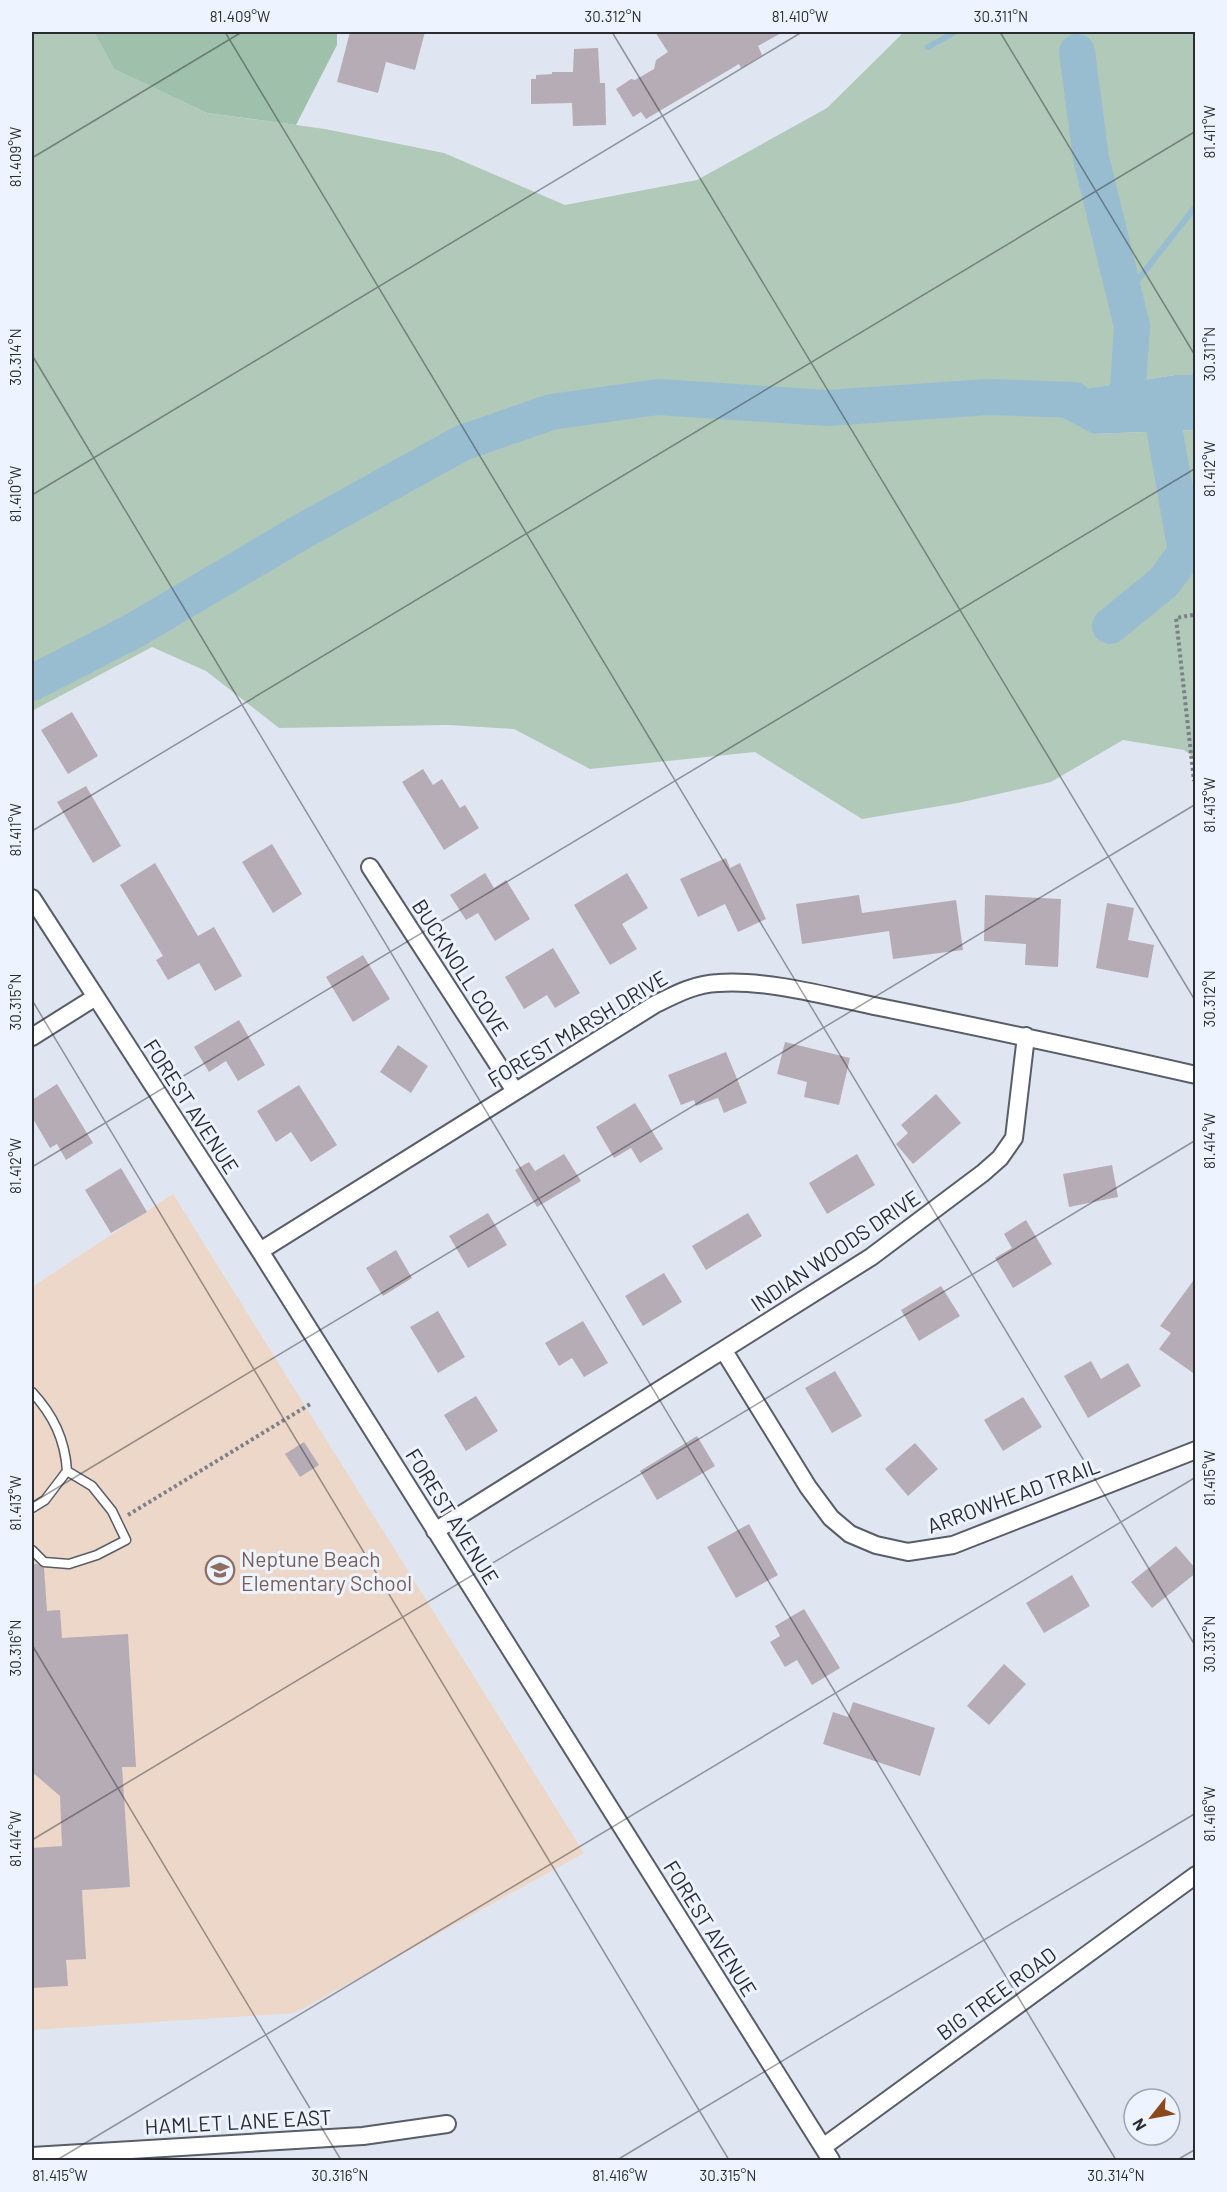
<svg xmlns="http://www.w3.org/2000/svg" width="1227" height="2192" font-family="Barlow,sans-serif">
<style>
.education{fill:#ecd7c9}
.green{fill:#b1c9b9}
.forest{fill:#9fc1ab}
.water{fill:#98bdd1}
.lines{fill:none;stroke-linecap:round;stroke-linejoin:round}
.stream{stroke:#98bdd1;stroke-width:6}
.river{stroke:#98bdd1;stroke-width:36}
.building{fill:#b5acb5}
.lane-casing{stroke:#585d67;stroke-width:11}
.street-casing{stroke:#585d67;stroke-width:20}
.path{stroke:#7c8088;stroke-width:4;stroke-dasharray:3 3;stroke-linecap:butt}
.lane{stroke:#fff;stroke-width:8}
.street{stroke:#fff;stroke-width:16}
.ticks{fill:none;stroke:#2a2c31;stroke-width:1.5;stroke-opacity:0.45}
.labels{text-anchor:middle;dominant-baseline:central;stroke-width:6;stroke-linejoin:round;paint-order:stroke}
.street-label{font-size:21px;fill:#2a2c31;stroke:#edf3ff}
.education-label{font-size:21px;fill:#785e54;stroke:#edf3ff;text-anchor:start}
.neatline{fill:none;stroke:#2a2c31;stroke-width:2}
.ticks-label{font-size:15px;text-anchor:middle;fill:#2a2c31}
</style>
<rect width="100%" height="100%" fill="#e0e6f1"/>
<path class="education" d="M173 1194 584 1853 295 2013 32 2030V1287Z"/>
<path class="green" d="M32 32H94L114 69 207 113 325 129 444 153 565 205 697 180 827 108 904 32H1195V375H1175L1028 398 1093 434 1195 430V758L1184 750 1123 740 1051 782 958 803 862 819 755 752 590 769 514 729 448 725 279 728 206 671 152 647 32 711Z"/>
<path class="forest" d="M94 32H337V45L296 125 207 113 114 69Z"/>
<path class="water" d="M1175 375H1195V430L1093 434 1026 398Z"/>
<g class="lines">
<path class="stream" d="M928 47 955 32
M1125 296 1196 206"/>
<path class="river" d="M1077 52 1091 158 1132 326 1127 403
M1110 626 1164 582 1186 552 1160 404
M32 683 135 630 301 532 462 443 551 412 658 397 827 408 989 397 1074 400"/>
</g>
<path class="building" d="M350 32H425L415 70 386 62 378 93 337 82Z
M655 32H783L758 46 762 55 741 68 739 64 646 119 641 112 633 117 616 89 631 79 635 80 654 69 656 60 668 52Z
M598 48 600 83H605L606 125 573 126 572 103 531 104V79H536V75L552 74V72H573L574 49Z
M72 712 98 756 68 774 41 730Z
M423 769 433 785 442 779 460 808 465 805 479 828 444 850 402 782Z
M86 786 121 846 93 863 57 802Z
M272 844 302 894 273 913 242 862Z
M726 858 730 868 740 863 766 919 738 932 725 904 698 917 680 879Z
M155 863 198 936 214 927 242 976 215 991 199 963 168 980 156 960 163 956 120 885Z
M485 873 494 888 506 880 530 919 495 941 478 913 466 920 450 895Z
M627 873 648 908 622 924 637 949 610 965 574 905Z
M859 895 862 913 956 900 963 950 893 959 889 931 802 944 796 904Z
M985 895 1061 899 1058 967 1025 965 1026 944 984 941Z
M1107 903 1134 908 1128 940 1154 945 1148 978 1096 968Z
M553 948 580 993 555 1008 547 995 524 1009 505 977Z
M363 955 390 999 353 1022 326 977Z
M239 1020 265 1065 238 1081 226 1061 209 1072 194 1047Z
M785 1042 850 1058 839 1105 804 1097 807 1082 777 1074Z
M398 1045 428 1066 411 1093 380 1072Z
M726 1052 747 1103 724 1113 718 1098 696 1106 694 1100 681 1105 668 1075Z
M57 1084 93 1143 66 1160 57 1144 50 1148 32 1117V1100Z
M299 1085 337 1145 311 1162 291 1132 276 1142 257 1111Z
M936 1094 961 1123 913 1164 896 1144 908 1133 901 1125Z
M635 1103 663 1149 640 1163 631 1148 614 1158 596 1127Z
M564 1154 581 1181 537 1207 515 1170 529 1162 535 1171Z
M857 1154 875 1185 827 1214 809 1183Z
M1112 1165 1118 1197 1069 1207 1063 1174Z
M121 1168 147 1212 111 1233 85 1190Z
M488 1213 507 1245 468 1268 449 1236Z
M748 1213 762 1236 706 1270 692 1246Z
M1026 1220 1052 1264 1013 1288 995 1258 1012 1248 1004 1234Z
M396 1250 412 1278 383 1296 366 1268Z
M664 1273 682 1302 643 1326 625 1296Z
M1196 1277V1375L1159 1349 1171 1333 1160 1326Z
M941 1286 960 1316 919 1341 901 1310Z
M438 1311 465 1357 438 1373 410 1327Z
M583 1321 608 1363 584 1377 572 1358 559 1366 545 1343Z
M1091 1361 1101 1379 1128 1363 1141 1386 1088 1418 1064 1376Z
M835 1371 862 1416 832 1433 805 1388Z
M476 1396 498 1431 466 1451 444 1415Z
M1023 1397 1042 1427 1003 1451 984 1420Z
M697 1436 715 1466 657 1500 640 1471Z
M304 1442 319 1465 300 1477 285 1454Z
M915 1443 938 1469 908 1496 885 1469Z
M749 1524 778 1575 736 1598 707 1547Z
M1176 1546 1196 1569V1573L1152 1608 1131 1582Z
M32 1564H37L44 1568 47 1611 60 1610 62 1638 128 1634 136 1767H122L130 1887 82 1890 86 1959 66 1960 68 1986 32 1988V1848L62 1846 60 1796 32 1772Z
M1072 1575 1090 1606 1044 1633 1026 1603Z
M804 1609 840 1668 812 1685 797 1660 785 1667 770 1642 780 1636 775 1626Z
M1004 1664 1026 1684 989 1725 967 1706Z
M853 1702 935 1728 920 1776 823 1744 833 1712 848 1717Z"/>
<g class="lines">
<g class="lane-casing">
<path id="lane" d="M32 1392C53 1415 65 1439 67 1471L45 1500 32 1508
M32 1550 44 1562 69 1564 97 1555 126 1540 112 1511 92 1486 67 1471"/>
</g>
<g class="street-casing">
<path id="street" d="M370 867 515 1091
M32 898 260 1251 831 2160
M32 1037 94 998
M260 1251 654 1005C674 995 694 984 718 983 766 979 831 997 879 1007 985 1028 1090 1051 1196 1075
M724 1351 808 1487 831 1518 850 1534 876 1545 908 1552 953 1545 1196 1450
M435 1531 871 1257 983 1173 1000 1158 1014 1138 1026 1036
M823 2147 1196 1875
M32 2156 363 2136 447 2124"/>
</g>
<path class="path" d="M1193 615 1176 618 1194 781
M128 1515 312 1403"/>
<use href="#lane" class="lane"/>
<use href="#street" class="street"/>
</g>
<path class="ticks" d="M225 32 1196 1647M612 32 1196 1002M1000 32 1196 357M32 158 242 32M32 355 1116 2160M32 495 802 32M32 831 1196 131M32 1000 729 2160M32 1167 1196 468M32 1503 1196 804M32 1645 341 2160M32 1840 1196 1140M57 2160 1196 1477M617 2160 1196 1813M1177 2160 1196 2149"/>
<defs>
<g id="school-ring" transform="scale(1.5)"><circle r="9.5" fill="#edf3ff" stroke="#8d6e63" stroke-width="1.5"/><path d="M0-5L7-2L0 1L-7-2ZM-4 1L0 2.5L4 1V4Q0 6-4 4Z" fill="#8d6e63"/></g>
</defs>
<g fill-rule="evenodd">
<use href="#school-ring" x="220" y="1570"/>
</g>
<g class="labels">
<g class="street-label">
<text transform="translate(461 967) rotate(57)">BUCKNOLL COVE</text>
<text transform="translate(577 1028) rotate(-31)">FOREST MARSH DRIVE</text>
<text transform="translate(192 1106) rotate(57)">FOREST AVENUE</text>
<text transform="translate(835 1250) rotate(-34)">INDIAN WOODS DRIVE</text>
<text transform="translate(1013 1495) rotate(-20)">ARROWHEAD TRAIL</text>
<text transform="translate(453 1516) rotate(58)">FOREST AVENUE</text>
<text transform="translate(711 1928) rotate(58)">FOREST AVENUE</text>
<text transform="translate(996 1993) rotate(-36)">BIG TREE ROAD</text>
<text transform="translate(238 2121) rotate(-3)">HAMLET LANE EAST</text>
</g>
<g class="education-label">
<text x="241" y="1558">Neptune Beach<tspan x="241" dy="24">Elementary School</tspan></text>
</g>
</g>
<rect width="1227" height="2192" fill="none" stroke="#edf3ff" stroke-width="66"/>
<g transform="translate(1152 2117) rotate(239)"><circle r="28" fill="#edf3ff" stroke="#9fa3ad" stroke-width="1.5"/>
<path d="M0-4.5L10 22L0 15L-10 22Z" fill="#8b4818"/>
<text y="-9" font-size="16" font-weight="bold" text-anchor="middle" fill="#2a2c31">N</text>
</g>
<rect x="33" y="33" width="1161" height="2126" class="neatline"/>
<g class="ticks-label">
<text x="240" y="22">81.409°W</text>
<text x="613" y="22">30.312°N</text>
<text x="800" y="22">81.410°W</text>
<text x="1001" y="22">30.311°N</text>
<text transform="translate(1210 132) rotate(-90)" y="5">81.411°W</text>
<text transform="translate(16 157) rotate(-90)" y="5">81.409°W</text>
<text transform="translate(1210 354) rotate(-90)" y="5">30.311°N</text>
<text transform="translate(16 357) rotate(-90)" y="5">30.314°N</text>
<text transform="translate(1210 469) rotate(-90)" y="5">81.412°W</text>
<text transform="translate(16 494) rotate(-90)" y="5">81.410°W</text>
<text transform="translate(1210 805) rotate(-90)" y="5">81.413°W</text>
<text transform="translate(16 830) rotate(-90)" y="5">81.411°W</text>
<text transform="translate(1210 999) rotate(-90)" y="5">30.312°N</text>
<text transform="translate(16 1002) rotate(-90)" y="5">30.315°N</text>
<text transform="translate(1210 1141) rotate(-90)" y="5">81.414°W</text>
<text transform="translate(16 1166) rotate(-90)" y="5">81.412°W</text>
<text transform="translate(1210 1478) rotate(-90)" y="5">81.415°W</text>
<text transform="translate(16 1503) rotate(-90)" y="5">81.413°W</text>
<text transform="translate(1210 1644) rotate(-90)" y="5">30.313°N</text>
<text transform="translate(16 1648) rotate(-90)" y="5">30.316°N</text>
<text transform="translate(1210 1814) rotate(-90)" y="5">81.416°W</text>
<text transform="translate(16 1839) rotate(-90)" y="5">81.414°W</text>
<text x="60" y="2181">81.415°W</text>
<text x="340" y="2181">30.316°N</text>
<text x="620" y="2181">81.416°W</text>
<text x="728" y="2181">30.315°N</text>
<text x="1116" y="2181">30.314°N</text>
</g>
</svg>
